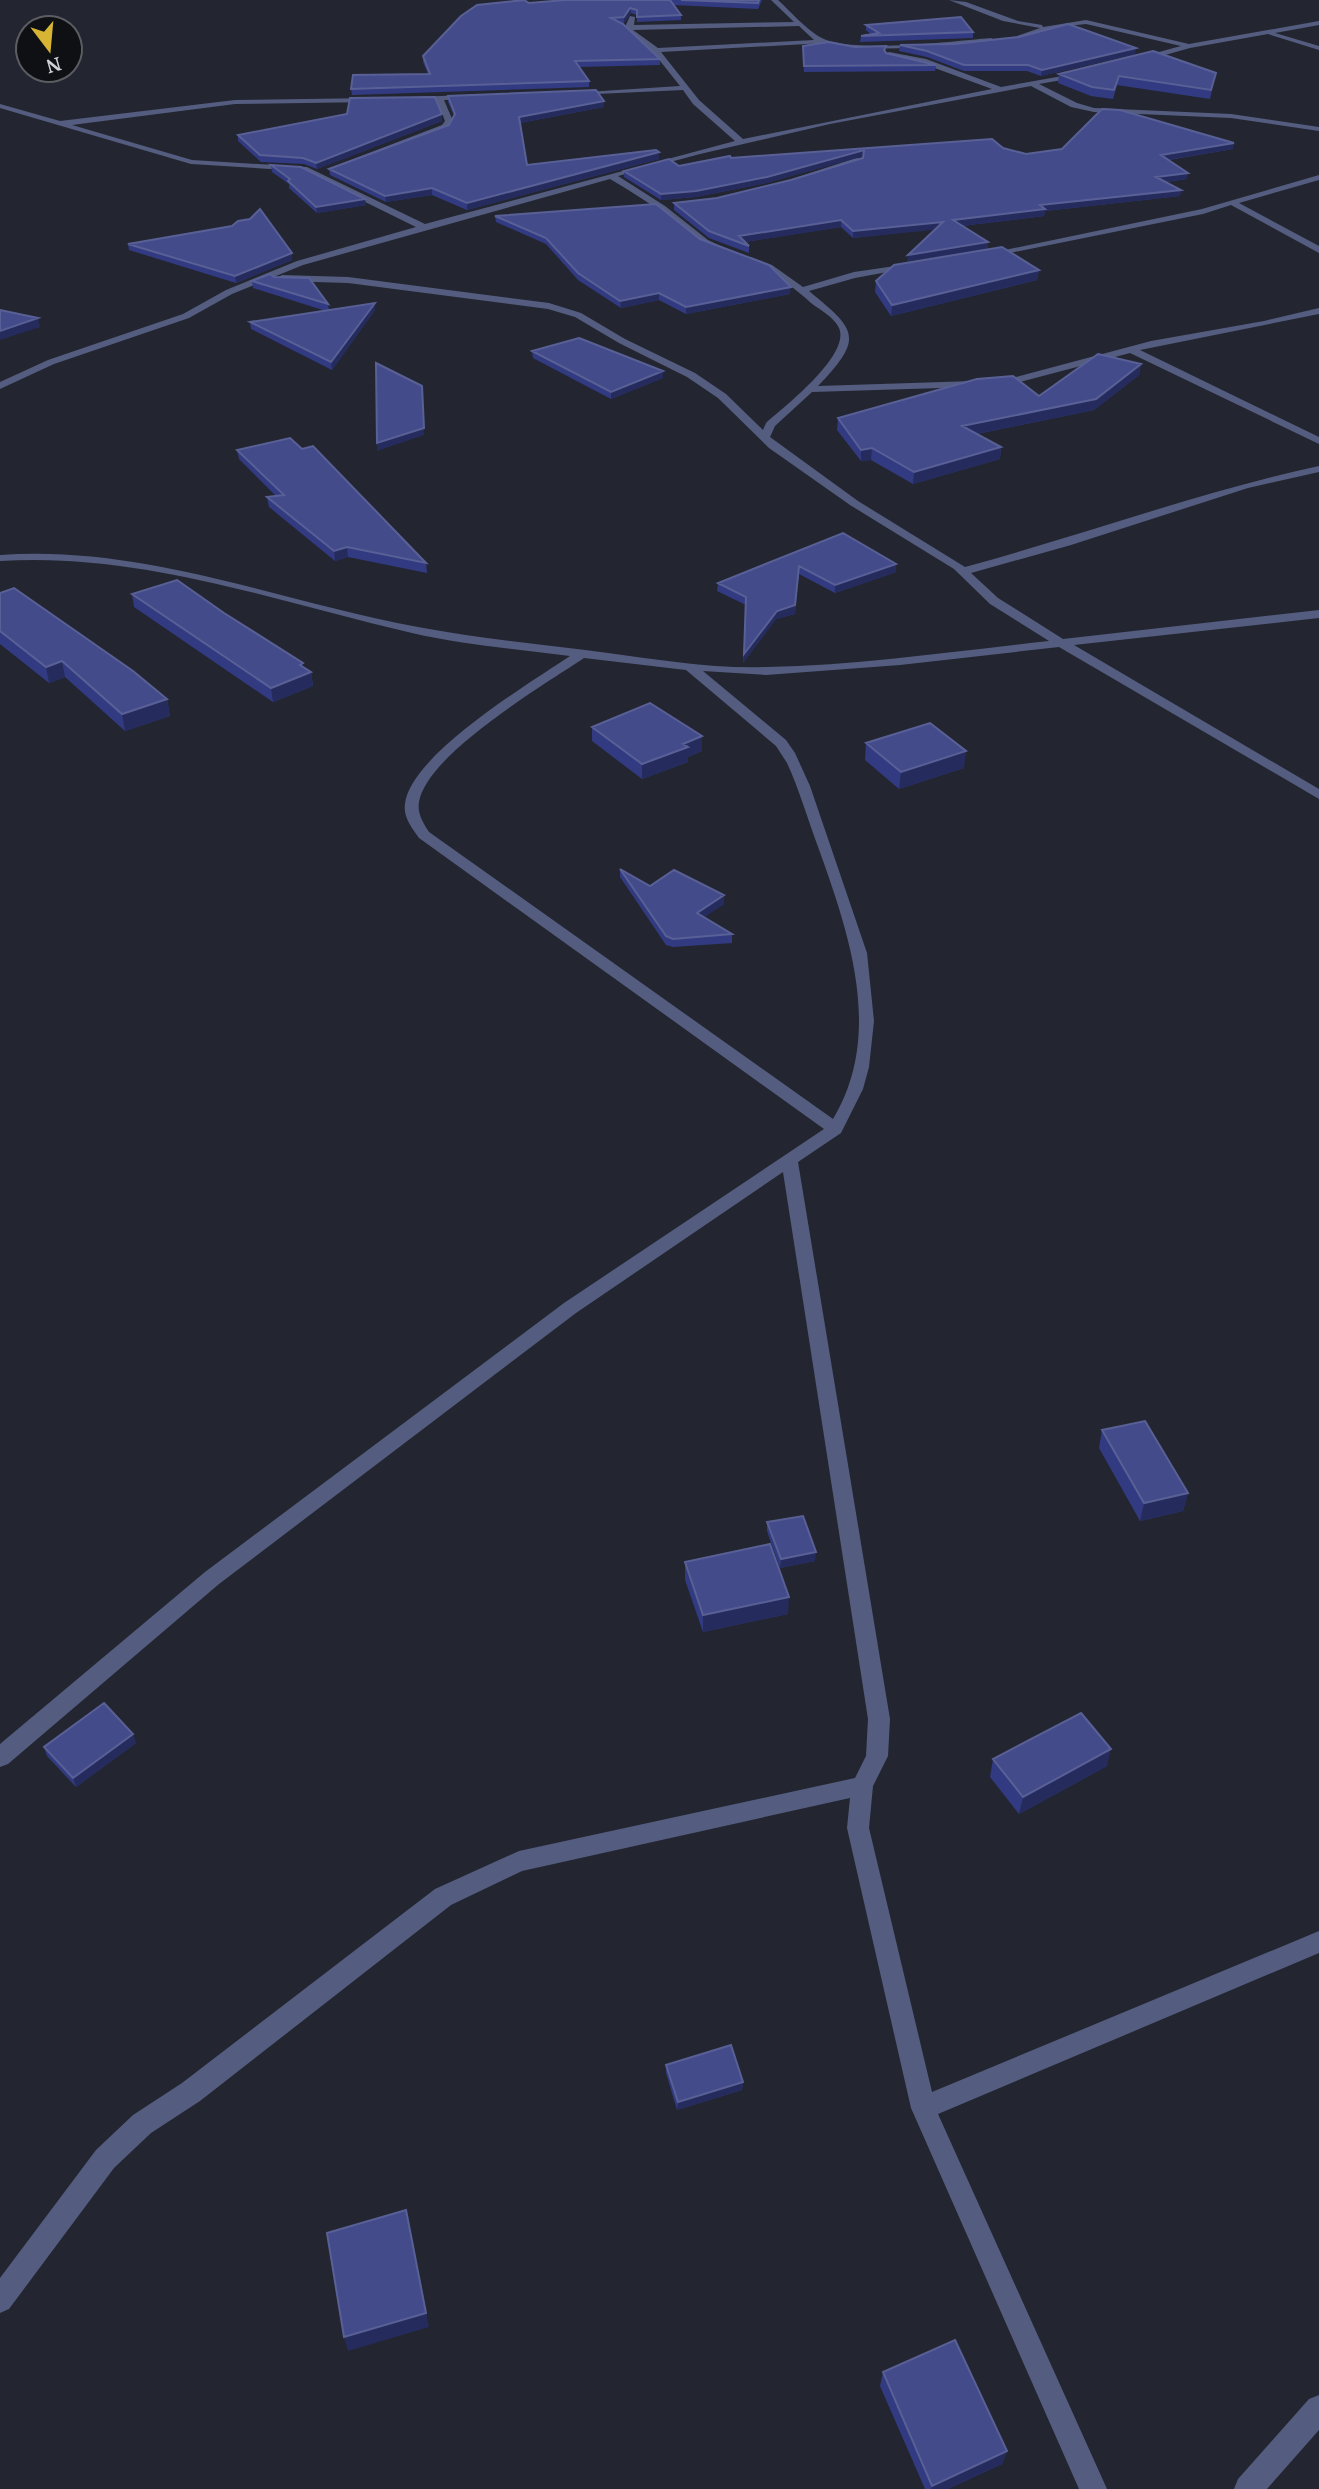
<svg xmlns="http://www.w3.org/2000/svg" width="1319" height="2489" font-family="'PT Serif',serif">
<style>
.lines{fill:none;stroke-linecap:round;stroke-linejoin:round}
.minor{fill:#545d7f;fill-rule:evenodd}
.wall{fill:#323b81}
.shaded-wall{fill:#252c5d}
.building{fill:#434b8a;stroke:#596096;stroke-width:2}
</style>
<rect width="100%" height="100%" fill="#232631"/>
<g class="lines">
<path class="minor" d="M771 0H778C791 12 804 27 818 36 848 55 953 41 991 38L995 40 919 48 845 49 825 43 661 52 699 100 743 139 992 89 921 63 886 56 889 52 926 59 1001 87 1085 72V76L1039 84 1077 103 1094 108 1231 114 1319 127V131L1231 118 1094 112 1071 107 1031 86 830 124 700 154 618 176 665 206 708 240 724 248V252C700 253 675 221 656 208 641 198 626 188 610 179L303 265 232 294 189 318 54 364 0 389V382L48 360 183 314 226 290 297 261 416 227 302 171 191 164 0 108V104L60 121 235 100 375 98 372 102 235 104 72 125 192 160 307 167 425 224 735 141 693 104 683 90 575 95 571 93 680 86 653 52 627 32 625 27 630 16 635 17 634 25 794 22ZM799 26 814 40 658 48 633 30Z
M949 0 966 2 1018 21 1042 25 1043 27 1086 20 1189 44 1319 21V25L1275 33 1319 46V50L1268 34 1190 48 1140 62 1137 58 1181 46 1086 24 1058 27 1019 39 1017 36 1040 28 1003 21Z
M470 95 473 99 444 100 453 121 448 129 337 170 330 168 442 125 445 121 437 100 414 101 411 97Z
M856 158 863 160 799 181 792 179Z
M1319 175V180L1239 203 1319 246V253L1231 205 1203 214 985 258 981 255 1202 209Z
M751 257 772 265 803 287 854 272 909 264 914 267 855 278 809 291C856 330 865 337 818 386L1005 380 1151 341 1264 321 1319 308V314L1140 350 1319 437V444L1130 353 1005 386 812 392 775 426 770 437 858 501 965 567C1083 535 1199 492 1319 466V472L1248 488 1071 545 971 573 998 598 1063 639 1319 610V618L1074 645 1319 789V799L1059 647 900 665 766 675 703 671 786 740 795 753 810 786 867 953 874 1021 869 1067 863 1089 841 1133 798 1162 890 1719 888 1756 873 1786 869 1828 932 2092 1319 1931V1953L938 2114 1107 2489H1079L911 2108 847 1828 850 1798 522 1871 451 1905 200 2101 151 2133 114 2168 9 2309 0 2313V2278L96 2150 133 2115 182 2083 435 1889 519 1851 855 1778 866 1756 868 1719 783 1172 576 1313 219 1584 8 1764 0 1767V1744L205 1572 564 1303 824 1129 419 838C412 828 403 817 405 804 410 755 530 683 570 656 518 649 464 645 412 633 277 602 141 552 0 561V555C146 545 277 601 418 627 481 639 545 645 608 653 661 660 714 669 767 667 861 665 955 651 1049 641L990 604 954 569 850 505 769 448 718 398 687 377 619 343 575 317 548 309 348 283 282 281 277 278 282 275 348 277 549 303 581 313 625 339 695 373 726 394 763 430 766 423C784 407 851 355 839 328 834 317 820 310 811 303 792 286 772 271 748 262L747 260ZM584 658 686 670 776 746 787 763C799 789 807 817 817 844 848 930 885 1033 833 1119L429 832C423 823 417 813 419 802 427 754 544 685 584 658Z
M1319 2395V2430L1267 2489H1234L1238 2479 1309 2399Z"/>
</g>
<path class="wall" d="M565 0H762L758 9 674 5 681 15V20L637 22V15L631 13 624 23H621L660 59V65L579 67 589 81V87L352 95 351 89 428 74 423 62V56L529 3Z
M866 25 973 32V38L860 42 861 36 872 35 866 30Z
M900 45 1135 54 1041 76 1027 71H964L927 57 899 51Z
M803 46 855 47 886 46V53L936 65 935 71 804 72Z
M1216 73 1210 99 1117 85 1113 99 1091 96 1058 83 1059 74Z
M448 96 604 107 520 123 527 165 659 159 467 210 432 195 386 202 330 175 329 169 449 125 454 116 448 102Z
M347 114H442V121L317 169 304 164 261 162 238 141V135Z
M1003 148 1026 154 1233 149 1169 160 1187 179 1166 182 1181 190 1180 196 1045 211 1044 216 962 226 988 242V249L907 261 935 229 853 238 841 227 745 242 749 246V253L709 238 674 210V203L717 198 791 180 863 158V156L766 183 696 197 661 200 624 177V171L679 166 731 158Z
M271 165 366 205 317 213 289 188V184L272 172Z
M495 216 700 239 790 294 686 314 659 300 621 308 578 280 546 244 496 222Z
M128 244 292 253V260L236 283 129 250Z
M1039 270 1037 280 891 316 875 292 876 281Z
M252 281 328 304 329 310H375L332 370 251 329 250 322 326 311 253 288Z
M532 351 663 378 611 399 533 358Z
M1141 364 1139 375 1094 410 977 434 1001 447 1000 459 913 484 871 460 861 461 837 430 838 418 1039 396Z
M237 450 426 563 427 573 348 557 335 561 269 507 267 497 276 496 239 459Z
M843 533 896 564V572L835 593 799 574 795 614 776 619 743 663 746 605 717 591 718 583Z
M0 593 167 699 170 716 125 731 65 677 49 683 0 644Z
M132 594 224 613 311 672 313 686 273 702 134 607Z
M592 727 702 736V751L688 757V762L642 779 592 741Z
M866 743 964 768 899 789 865 760Z
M620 869 650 886 724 904 704 917 732 934V943L673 947 666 945 620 877Z
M1102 1430 1188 1493 1183 1511 1140 1521 1099 1448Z
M767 1522 815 1561 780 1568 767 1531Z
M685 1562 788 1614 703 1632 685 1580Z
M136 1743 76 1787 47 1756 44 1747Z
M993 1759 1107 1766 1019 1814 990 1777Z
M666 2065 743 2082 742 2090 677 2110 666 2073Z
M883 2372 1007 2451 1002 2464 948 2489H925L880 2386Z"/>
<path class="shaded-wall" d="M630 8 631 13 624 23V17Z
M1136 48 1135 54 1041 76 1042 70Z
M604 101V107L519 123V117Z
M442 114V121L317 169 316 163Z
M1234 143 1233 149 1160 161 1161 155Z
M864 150V156L766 183 696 197 661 200V194Z
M659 152V159L467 210V203Z
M1188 173 1187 179 1155 183 1156 177Z
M432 188V195L386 202 385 196Z
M1181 190 1180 196 1045 211 1044 216 953 227V220L1040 205Z
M365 199 366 205 317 213 316 207Z
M841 220V227L739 243V236Z
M943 222 942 229 853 238V231Z
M988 242V249L907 261 908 255Z
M292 253V260L236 283 235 276Z
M1039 270 1037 280 891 316 892 305Z
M791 287 790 294 686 314V307Z
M659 293V300L621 308 620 301Z
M375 303V310L332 370 331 362Z
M38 318 40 327 0 340V331Z
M1141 364 1139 375 1094 410 961 437 962 426Z
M663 371V378L611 399V392Z
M422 386 424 435 377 451V443Z
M1001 447 1000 459 913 484 914 472Z
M872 448 871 460 861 461V450Z
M347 547 348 557 335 561 334 551Z
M896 564V572L835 593V585Z
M799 566 795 614 776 619 743 663 744 654Z
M62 661 65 677 49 683 46 667Z
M303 663 305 675 311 672 313 686 273 702 271 688 300 665Z
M167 699 170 716 125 731 122 714Z
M702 736V751L688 757V762L642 779V764L683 744Z
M966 751 964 768 899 789 901 772Z
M724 895V904L697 922V913Z
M1188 1493 1183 1511 1140 1521 1144 1503Z
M816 1552 815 1561 780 1568 781 1559Z
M789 1597 788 1614 703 1632V1615Z
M133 1734 136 1743 76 1787 73 1778Z
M1111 1749 1107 1766 1019 1814 1023 1797Z
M743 2082 742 2090 677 2110 678 2102Z
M409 2225 429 2327 348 2351 344 2337Z
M1007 2451 1002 2464 948 2489H931L932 2486Z"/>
<path class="building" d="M524 0 529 3 565 0H670L681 15 637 17V10L630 8 624 17 611 18 623 24 660 59 575 61 589 81 351 89 353 75 430 74 423 56 461 16 477 5Z
M681 0H759L758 3Z
M961 17 973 32 861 36 879 33 866 25Z
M1068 24 1136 48 1042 70 1028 65H964L927 51 900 45 954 44 1019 37Z
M828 42 855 47 886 46 884 50 886 53 936 65 804 66 803 46Z
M1153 51 1216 73 1211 90 1119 76 1114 90 1092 87 1059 74Z
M596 90 604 101 519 117 527 165 656 150 659 152 467 203 432 188 385 196 329 169 449 125 455 114 448 96Z
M435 97 442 114 316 163 303 158 260 155 238 135 347 114 350 98Z
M1102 109 1120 110 1234 143 1161 155 1188 173 1156 177 1181 190 1040 205 1045 209 953 220 988 242 908 255 943 222 853 231 841 220 739 236 749 246 709 231 674 203 717 198 791 180 863 158 864 150 767 177 696 191 661 194 624 171 669 159 679 166 730 156 731 158 992 139 1003 148 1026 154 1062 149Z
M271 165 301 167 365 199 316 207 288 181 290 179Z
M656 204 700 239 769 265 791 287 686 307 659 293 620 301 578 273 546 238 495 216Z
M260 209 292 253 235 276 128 244 232 226 238 221 250 219Z
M1002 247 1039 270 892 305 876 281 894 265Z
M270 274 274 277 309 278 328 304 252 281Z
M375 303 331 362 250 322Z
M0 310 38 318 0 331Z
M579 338 663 371 611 392 532 351Z
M1098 354 1141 364 1096 399 962 426 1001 447 914 472 872 448 861 450 838 418 977 379 1013 376 1039 396Z
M376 363 422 386 424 428 377 443Z
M290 438 302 449 313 446 426 563 347 547 334 551 267 497 284 495 237 450Z
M843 533 896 564 835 585 799 566 795 605 777 611 744 654 746 597 718 583Z
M177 580 224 613 303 663 300 665 311 672 271 688 132 594Z
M14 588 133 671 167 699 122 714 62 661 46 667 0 631V593Z
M650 703 702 736 683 744 688 747 642 764 592 727Z
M930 723 966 751 901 772 866 743Z
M620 869 650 886 674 870 724 895 697 913 732 934 673 939 666 936Z
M1145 1421 1188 1493 1144 1503 1102 1430Z
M803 1516 816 1552 781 1559 767 1522Z
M770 1544 789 1597 703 1615 685 1562Z
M104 1703 133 1734 73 1778 44 1747Z
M1081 1713 1111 1749 1023 1797 993 1759Z
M731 2045 743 2082 678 2102 666 2065Z
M406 2210 426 2313 344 2337 327 2233Z
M955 2340 1007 2451 932 2486 883 2372Z"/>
<g transform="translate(49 49) rotate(164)"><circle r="33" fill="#0e1014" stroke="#5b5d62" stroke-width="2"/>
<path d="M0-5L12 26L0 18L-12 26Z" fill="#d8b434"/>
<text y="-10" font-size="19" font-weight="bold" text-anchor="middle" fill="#cfd1d8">N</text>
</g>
</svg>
